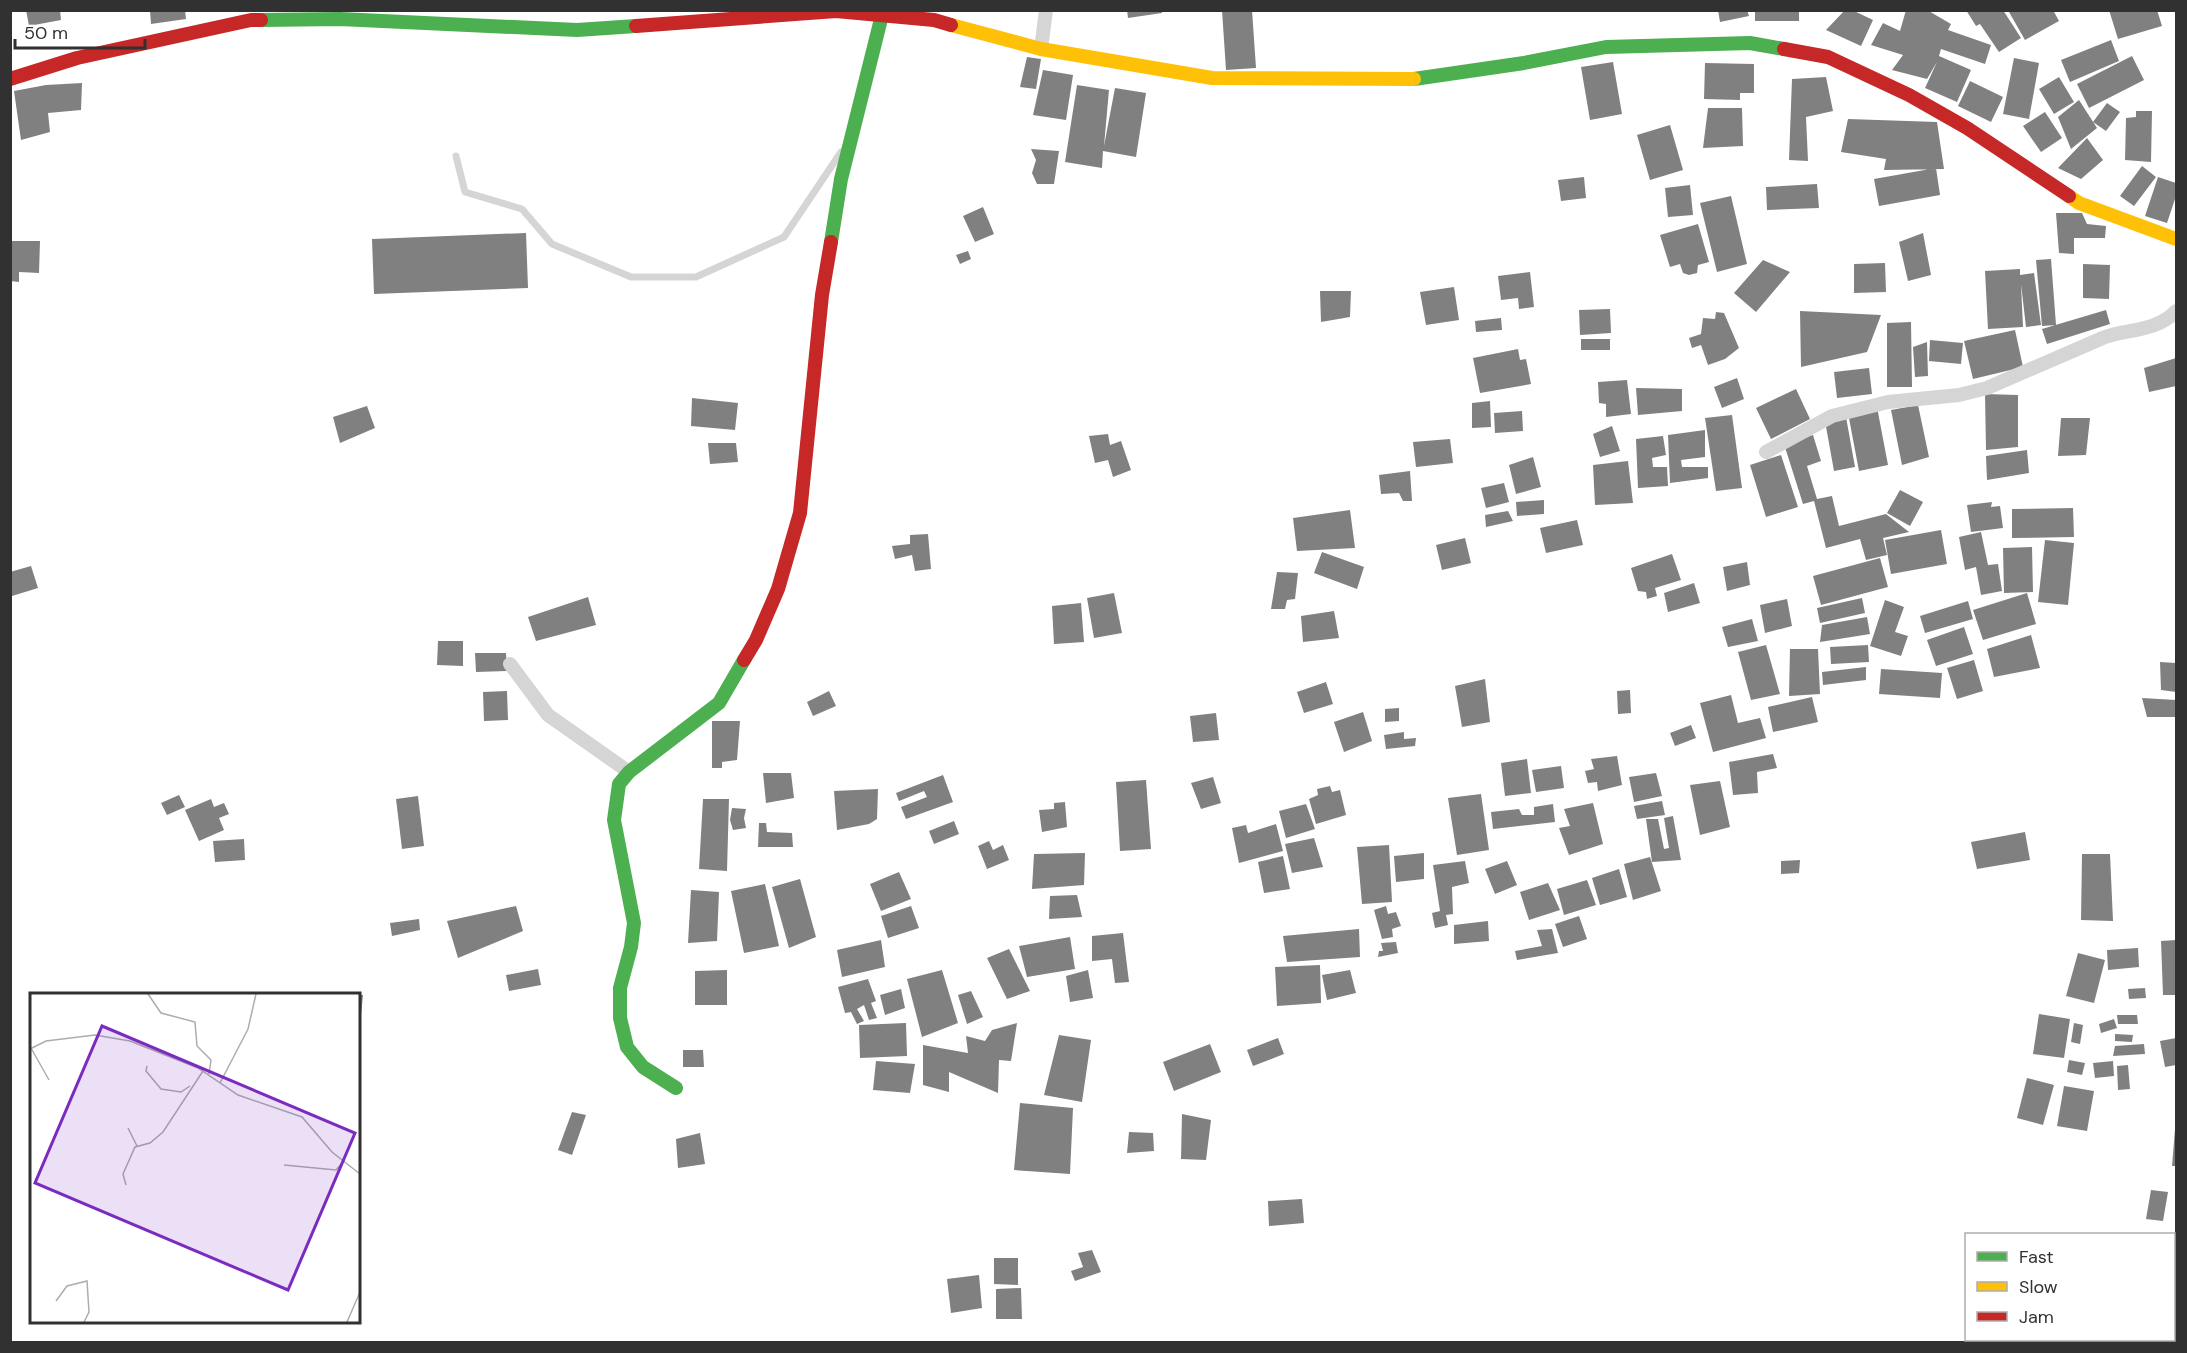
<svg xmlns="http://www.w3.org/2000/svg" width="2187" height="1353" font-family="'DM Sans',sans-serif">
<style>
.building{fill:#808080}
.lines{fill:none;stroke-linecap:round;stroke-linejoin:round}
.lane{stroke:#d5d5d5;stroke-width:7}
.street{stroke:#d5d5d5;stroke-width:14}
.fast{stroke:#4caf50;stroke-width:14}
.slow{stroke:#ffc107;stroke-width:14}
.jam{stroke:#c62828;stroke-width:14}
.inset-road{fill:none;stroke:#adadad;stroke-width:1.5}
.view{fill:#7b2cbf;fill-opacity:0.15;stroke:#7b2cbf;stroke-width:3}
.inset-edge{fill:none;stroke:#313131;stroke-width:3}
</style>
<rect width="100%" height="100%" fill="#fff"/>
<path class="building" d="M26 10H60L61 20 29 26Z
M150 10H185L186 19 151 24Z
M1127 10H1162V13L1128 18Z
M1222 10H1252L1256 68 1226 70Z
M1718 10H1747L1749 16 1720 22Z
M1755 10H1799V21H1755Z
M1845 10H1852L1873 20 1861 46 1826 30Z
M1906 10H1927L1951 24 1948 30 1991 45 1985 64 1941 49 1939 56 1971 70 1957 102 1925 88 1937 62 1927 79 1892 70 1903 55 1871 45 1883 23 1900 31Z
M1966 10H2003L2021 38 1999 52 1980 24 1976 26Z
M2012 10H2053L2059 21 2025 40 2009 12Z
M2109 10H2157L2162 26 2118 39Z
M2111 40 2119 61 2070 82 2061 60Z
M2132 56 2144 80 2089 108 2077 84Z
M1027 57 1041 59 1036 89 1020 87Z
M2014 58 2039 63 2029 119 2003 114Z
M1613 62 1622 114 1590 120 1581 67Z
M1705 63 1754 64V93H1740V100L1704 99Z
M1043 70 1073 75 1066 120 1033 115Z
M1826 77 1833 111 1806 117 1808 161 1789 160 1792 79Z
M2059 77 2074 102 2054 114 2039 89Z
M1970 81 2003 97 1991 122 1958 106Z
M82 83 81 110 48 113 50 132 21 140 14 91 46 85Z
M1077 85 1109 90 1104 146 1115 88 1146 93 1136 157 1103 151 1102 168 1065 162Z
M2079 100 2097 128 2071 149 2058 117Z
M2107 103 2120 112 2106 131 2093 122Z
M1708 108H1742L1743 146 1703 148Z
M2136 111H2152L2151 162 2125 160 2126 118 2136 117Z
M2045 112 2062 138 2041 152 2023 126Z
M1848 119 1937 122 1944 169 1884 170 1886 159 1841 152Z
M1670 125 1683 170 1650 180 1637 135Z
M2087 138 2103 160 2081 179 2058 168Z
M1031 149 1059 151 1054 184H1037L1032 173 1036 160Z
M2142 166 2156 177 2134 206 2120 196Z
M1936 168 1940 195 1879 206 1874 179Z
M1584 177 1586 198 1561 201 1558 180Z
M2158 177 2176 183V196L2167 223 2145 216Z
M1817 184 1819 208 1767 210 1766 187Z
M1690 185 1693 215 1668 217 1665 188Z
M1731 196 1747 264 1717 272 1700 203Z
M983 207 994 234 975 242 963 216Z
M2056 213H2082L2087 224 2106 226 2105 238H2074V254L2059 253Z
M1698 224 1709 262 1698 265 1697 273 1689 275 1683 273 1680 264 1670 267 1660 235Z
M526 233 528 288 374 294 372 239Z
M1923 233 1931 275 1908 281 1899 242Z
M10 241H40L39 273 19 272V282L10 281Z
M968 251 971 259 960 264 956 255Z
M2051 259 2056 325 2042 326 2036 260Z
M1763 260 1790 272 1756 312 1734 293Z
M1885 263 1886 292 1854 293V264Z
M2083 264 2110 265 2109 299 2083 298Z
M2020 269V275L2034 273 2041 325 2026 327 2021 284 2023 327 1988 329 1985 271Z
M1530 272 1534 307 1519 309 1518 298 1501 300 1498 276Z
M1454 287 1459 320 1426 325 1420 292Z
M1320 291H1351L1350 317 1321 322Z
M1610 309 1611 333 1580 335 1579 310Z
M2106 310 2110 324 2047 344 2042 329Z
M1800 311 1881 315 1867 352 1801 367Z
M1716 312 1724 313 1739 348 1725 359 1708 365 1701 345 1692 348 1689 338 1701 334 1703 318 1715 319Z
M1501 318 1502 330 1476 332 1475 321Z
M1911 322 1912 387H1887V323Z
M2015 330 2023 367 1973 379 1964 341Z
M1581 339H1610V350H1581Z
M1930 340 1963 343 1961 364 1929 361Z
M1927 342 1928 376 1915 377 1913 347Z
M1518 349 1520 360 1526 359 1531 384 1480 393 1473 358Z
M2176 358V386L2149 392 2144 368Z
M1869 368 1872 394 1837 398 1834 372Z
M1737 378 1744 399 1722 408 1714 387Z
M1627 380 1631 414 1606 417V404L1599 403 1598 382Z
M1636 388 1682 389V411L1638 415Z
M1796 389 1810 419 1771 439 1756 408Z
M1985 394 2018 395V447L1986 450Z
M692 398 738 403 735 430 691 426Z
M1490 401 1491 427 1472 428V403Z
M1918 405 1929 457 1902 465 1891 410Z
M367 406 375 428 340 443 333 417Z
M1877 407 1888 465 1859 471 1848 413Z
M1522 411 1523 431 1495 433 1494 413Z
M1732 415 1742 488 1716 491 1705 418Z
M1846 417 1855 467 1834 471 1825 421Z
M2061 418H2090L2086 455 2058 456Z
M1612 426 1620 451 1600 457 1593 434Z
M1705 430V457L1681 460 1682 467H1708V478L1670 483 1668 435Z
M1108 434 1110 445 1121 441 1131 470 1113 477 1108 460 1095 463 1089 436Z
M1813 435 1821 461 1807 466 1817 499 1832 496 1839 526 1886 514 1909 532 1883 538 1887 555 1866 560 1860 539 1826 548 1814 501 1803 504 1784 444Z
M1663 436 1666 455 1652 458 1653 467H1667L1668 486 1638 488 1636 439Z
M1450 439 1453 463 1416 467 1413 442Z
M708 443H736L738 462 710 464Z
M2027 450 2029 473 1987 480 1986 456Z
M1781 455 1798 507 1766 517 1750 465Z
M1533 457 1541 487 1516 494 1509 465Z
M1628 461 1633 503 1595 505 1593 465Z
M1410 471 1412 501H1403L1399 493 1381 494 1379 475Z
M1504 483 1509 502 1486 508 1481 488Z
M1900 490 1923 502 1910 526 1887 513Z
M1544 500V514L1517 516 1516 502Z
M1992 502 1991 507 2000 506 2003 528 1971 532 1967 505Z
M2073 508 2074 537 2012 538V509Z
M1350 510 1355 548 1297 551 1293 518Z
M1508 511 1513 521 1486 527 1485 515Z
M1577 520 1583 545 1546 553 1540 528Z
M1941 530 1947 564 1891 574 1885 540Z
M1981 532 1988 565 1998 564 2002 591 1981 595 1976 567 1965 570 1959 537Z
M928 534 931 569 915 571 912 555 895 559 892 546 910 544V535Z
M1465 538 1471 563 1442 570 1436 545Z
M2045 540 2074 543 2068 605 2038 602Z
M2032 547 2033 592 2004 593 2003 548Z
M1322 552 1364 567 1357 589 1314 573Z
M1672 554 1681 580 1655 588 1657 596 1647 599 1646 592 1638 591 1631 568Z
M1880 558 1888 587 1821 605 1813 576Z
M1747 562 1750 585 1727 591 1723 567Z
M31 566 38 588 12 596 10 572Z
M1277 572 1298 573 1295 599 1287 600 1285 609H1271Z
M1694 583 1700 603 1668 612 1664 593Z
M1114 593 1122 633 1094 638 1087 598Z
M2027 593 2036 624 1983 640 1973 610Z
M588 597 596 625 536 641 528 617Z
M1862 598 1865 613 1820 623 1817 608Z
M1787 599 1792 626 1765 633 1760 605Z
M1885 600 1904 607 1895 632 1908 636 1901 656 1870 646Z
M1968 601 1973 619 1925 633 1920 616Z
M1081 603 1084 642 1054 644 1052 606Z
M1334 611 1339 638 1303 642 1301 616Z
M1867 617 1870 634 1820 642 1822 625Z
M1752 619 1758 641 1728 647 1722 627Z
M1964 627 1973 654 1936 666 1927 640Z
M2031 635 2040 668 1994 677 1987 649Z
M438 641H463V666L437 665Z
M1766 645 1780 694 1751 700 1738 652Z
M1868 645 1869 662 1831 664 1830 647Z
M1790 649H1818L1820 694 1789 696Z
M475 653H506L507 671 476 672Z
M1974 660 1983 691 1957 699 1947 668Z
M2160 662 2176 663V692L2161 690Z
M1866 667V680L1823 685 1822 672Z
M1881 669 1942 673 1940 698 1879 694Z
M1485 679 1490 722 1462 727 1455 686Z
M1326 682 1333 704 1304 713 1297 692Z
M1630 690 1631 713 1618 714 1617 691Z
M507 691 508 720 484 721 483 692Z
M829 691 836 706 813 716 807 702Z
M1731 695 1738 723 1760 718 1766 738 1713 752 1700 703Z
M1812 697 1818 722 1773 732 1768 707Z
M2142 698 2176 700V717H2147Z
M1399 708V721L1385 722V709Z
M1363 712 1372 741 1344 752 1334 722Z
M1216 713 1219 740 1193 742 1190 716Z
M712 721H740L737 760 722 762V768H712Z
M1691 725 1696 738 1675 746 1670 733Z
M1404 732V739L1416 738 1415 746 1386 749 1384 735Z
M1773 754 1777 768 1757 772 1758 793 1733 795 1729 762Z
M1617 756 1622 785 1598 791 1597 782 1588 783 1585 771 1594 769 1591 759Z
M1527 759 1531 793 1505 796 1501 763Z
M1561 766 1564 788 1536 792 1532 770Z
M763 773H791L794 798 766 803Z
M1656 773 1662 796 1634 802 1629 777Z
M943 775 953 802 906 819 901 807 927 797 924 791 899 801 896 793Z
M1213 777 1221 803 1201 809 1191 783Z
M1146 780 1151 849 1120 851 1116 782Z
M1720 781 1730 827 1700 835 1690 785Z
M1330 786 1332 792 1340 790 1346 815 1316 824 1309 799 1318 795 1317 789Z
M878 789 877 819 869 824 837 830 834 791Z
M1481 794 1489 850 1457 855 1448 798Z
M179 795 185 807 167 815 161 803Z
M418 796 424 846 402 849 396 799Z
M211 799 214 807 224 803 229 814 219 818 224 830 199 841 185 810Z
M703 799H729L727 871 699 869Z
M1662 801 1665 815 1637 819 1634 806Z
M1065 802 1067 827 1042 832 1039 810 1054 809V803Z
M1593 803 1603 844 1569 855 1559 828 1570 826 1564 809Z
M1306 804 1315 829 1286 838 1279 811Z
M1553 804 1555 822 1493 829 1491 812 1519 809 1522 815H1534V807Z
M732 808 746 809 744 818 746 828 733 830 730 820Z
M1673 816 1681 860 1652 862 1646 819H1658L1664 849 1669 848 1664 818Z
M954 821 959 834 934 844 929 831Z
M759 823H766L767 832 792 833 793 847H758Z
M1276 824 1283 851 1239 863 1232 828 1246 825 1248 833Z
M2025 832 2030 860 1977 869 1971 842Z
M1314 838 1323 867 1292 873 1285 844Z
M244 839 245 860 215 862 213 841Z
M989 841 993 850 1003 845 1009 860 987 869 978 846Z
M1389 845 1392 902 1362 904 1357 847Z
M1085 853 1084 885 1032 889 1034 854Z
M1424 853V879L1396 882 1394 856Z
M2082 854H2110L2113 921 2081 920Z
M1283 856 1290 889 1264 893 1258 862Z
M1650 857 1661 891 1633 900 1624 864Z
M1800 860 1799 873 1781 874V861Z
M1465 861 1469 883 1452 887 1453 914 1446 915 1448 925 1435 928 1432 913 1440 911 1433 865Z
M1507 861 1517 885 1495 894 1485 869Z
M1619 869 1627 897 1600 905 1592 878Z
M899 872 911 899 881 911 870 884Z
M800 879 816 937 789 948 772 887Z
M1587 880 1596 905 1564 915 1557 889Z
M1548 883 1560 910 1529 920 1520 892Z
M765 884 779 946 744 953 731 891Z
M691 890 719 892 717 941 688 943Z
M1077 895 1082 917 1049 919 1050 896Z
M516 906 523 931 458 958 447 921Z
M911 906 919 928 888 938 881 916Z
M1386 906 1388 914 1396 912 1401 926 1392 929 1393 937 1382 939 1374 910Z
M1579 916 1587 939 1563 947 1555 924Z
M419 919 420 930 392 936 390 923Z
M1488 921 1489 941 1454 944V925Z
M1359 929 1360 957 1287 962 1283 936Z
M1552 929 1558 953 1517 960 1515 951 1542 946 1537 930Z
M1123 933 1129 982 1115 983 1112 959 1092 961V936Z
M1070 937 1075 969 1027 977 1019 946Z
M881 940 885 967 842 977 837 950Z
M2176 940V995H2163L2161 941Z
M1396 942 1398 953 1378 957 1379 951H1383L1381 943Z
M2138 948 2139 967 2108 970 2107 950Z
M1009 949 1030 991 1007 999 987 958Z
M2078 953 2105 960 2094 1003 2066 996Z
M1320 965 1321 1003 1277 1006 1275 967Z
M538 969 541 985 509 991 506 975Z
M727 970V1005H695V971Z
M942 970 958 1023 922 1037 907 979Z
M1088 970 1093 998 1070 1002 1066 976Z
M1350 970 1356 993 1327 1000 1322 975Z
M868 979 876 1001 871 1003 877 1018 869 1020 864 1005 857 1009 864 1021 857 1024 851 1012 845 1013 838 987Z
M2145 988 2146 998 2129 999 2128 989Z
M901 989 905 1008 885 1015 880 995Z
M971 991 983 1017 967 1024 958 995Z
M358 995H363L360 1026H358Z
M2039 1014 2070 1019 2064 1058 2033 1054Z
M2117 1015H2137L2138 1024H2118Z
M2114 1019 2117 1028 2101 1033 2099 1024Z
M906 1023 907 1056 860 1058 859 1025Z
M1017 1023 1011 1061 999 1060 998 1093 949 1072V1092L923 1085V1045L968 1053 966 1036 985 1041 992 1030Z
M2074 1023 2083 1025 2080 1044 2071 1042Z
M2115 1034 2133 1035 2132 1042 2115 1041Z
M1059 1035 1091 1040 1082 1102 1044 1095Z
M1278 1038 1284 1054 1253 1066 1247 1050Z
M2176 1038V1065L2165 1067 2160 1041Z
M1210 1044 1221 1072 1174 1091 1163 1062Z
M2144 1044 2145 1054 2113 1056 2115 1046Z
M683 1050H703L704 1067H683Z
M2069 1060 2085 1063 2082 1075 2067 1072Z
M876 1061 915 1064 910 1093 873 1090Z
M2113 1061 2114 1076 2095 1078 2093 1063Z
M2128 1065 2130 1089 2118 1090 2117 1066Z
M2027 1078 2054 1085 2043 1125 2017 1118Z
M2064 1086 2094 1091 2087 1131 2057 1126Z
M1020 1103 1073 1108 1070 1174 1014 1170Z
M572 1112 586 1115 572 1155 558 1150Z
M1182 1114 1211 1120 1206 1160 1181 1159Z
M2175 1129H2176V1166H2172Z
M1129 1132 1153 1133 1154 1151 1127 1153Z
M700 1133 705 1164 678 1168 676 1139Z
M2151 1190 2168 1192 2163 1221 2146 1219Z
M1302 1199 1304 1223 1269 1226 1268 1201Z
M2174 1248H2176V1317H2174Z
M1092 1250 1101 1272 1075 1281 1071 1271 1083 1267 1078 1253Z
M994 1258H1018V1285L994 1284Z
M979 1275 982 1308 951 1313 947 1279Z
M1021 1288 1022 1319H996V1289Z
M1980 1340H2011V1342H1980Z"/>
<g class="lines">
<path class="lane" d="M456 156 465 192 522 209 552 244 631 277H696L784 237 841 152"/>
<path class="street" d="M1041 49 1046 10
M1766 452 1832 416 1888 402 1959 395 1987 388 2105 337C2128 329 2158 331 2176 311
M510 664 548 715 629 772"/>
<path class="fast" d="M261 20 340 19 577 30 636 26
M1414 79 1524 63 1606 47 1750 43 1784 49
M831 242 841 179 882 15
M676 1088 643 1067 627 1047 620 1018V988L631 947 634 923 614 820 619 784 629 772 719 703 744 660"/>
<path class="slow" d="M951 25 1041 49 1212 78 1414 79
M2069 196 2079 203 2176 239"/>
<path class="jam" d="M636 26 836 11 934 20 951 25
M1784 49 1828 57 1909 95 1967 128 2069 196
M10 79 77 58 251 20H261
M744 660 756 640 778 589 800 513 822 295 831 242"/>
</g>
<g transform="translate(30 993)">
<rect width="330" height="330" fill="#fff"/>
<path class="inset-road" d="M118 1 131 20 165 29 167 53 181 67 179 81M1 55 19 87M0 56 16 48 65 42 100 48 168 75 208 102 272 124 302 159 330 181M117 73 116 78 131 96 151 99 160 93M190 90 218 36 226 1M98 135 107 153M254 172 306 177 313 169M96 192 93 181 105 154 120 150 133 139 173 78M26 308 37 293 57 288 59 319 54 329M317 329 330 299"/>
<path class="view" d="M72 33 325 140 258 297 5 190Z"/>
<rect width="330" height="330" class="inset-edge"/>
</g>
<rect width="2187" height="1353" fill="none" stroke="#313131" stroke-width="24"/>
<rect x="1965" y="1233" width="210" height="108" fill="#ffffff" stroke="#adadad" stroke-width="1.5"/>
<rect x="1977" y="1252" width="30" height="9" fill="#4caf50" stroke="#adadad" stroke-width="1.5"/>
<text x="2019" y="1263" font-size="18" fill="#313131">Fast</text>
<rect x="1977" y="1282" width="30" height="9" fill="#ffc107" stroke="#adadad" stroke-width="1.5"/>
<text x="2019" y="1293" font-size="18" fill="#313131">Slow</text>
<rect x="1977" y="1312" width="30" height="9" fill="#c62828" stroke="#adadad" stroke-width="1.5"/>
<text x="2019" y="1323" font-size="18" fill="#313131">Jam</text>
<path d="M15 39v9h130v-9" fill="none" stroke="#313131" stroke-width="3"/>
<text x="24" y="39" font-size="18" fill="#313131" stroke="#ffffff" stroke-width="4.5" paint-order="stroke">50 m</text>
</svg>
